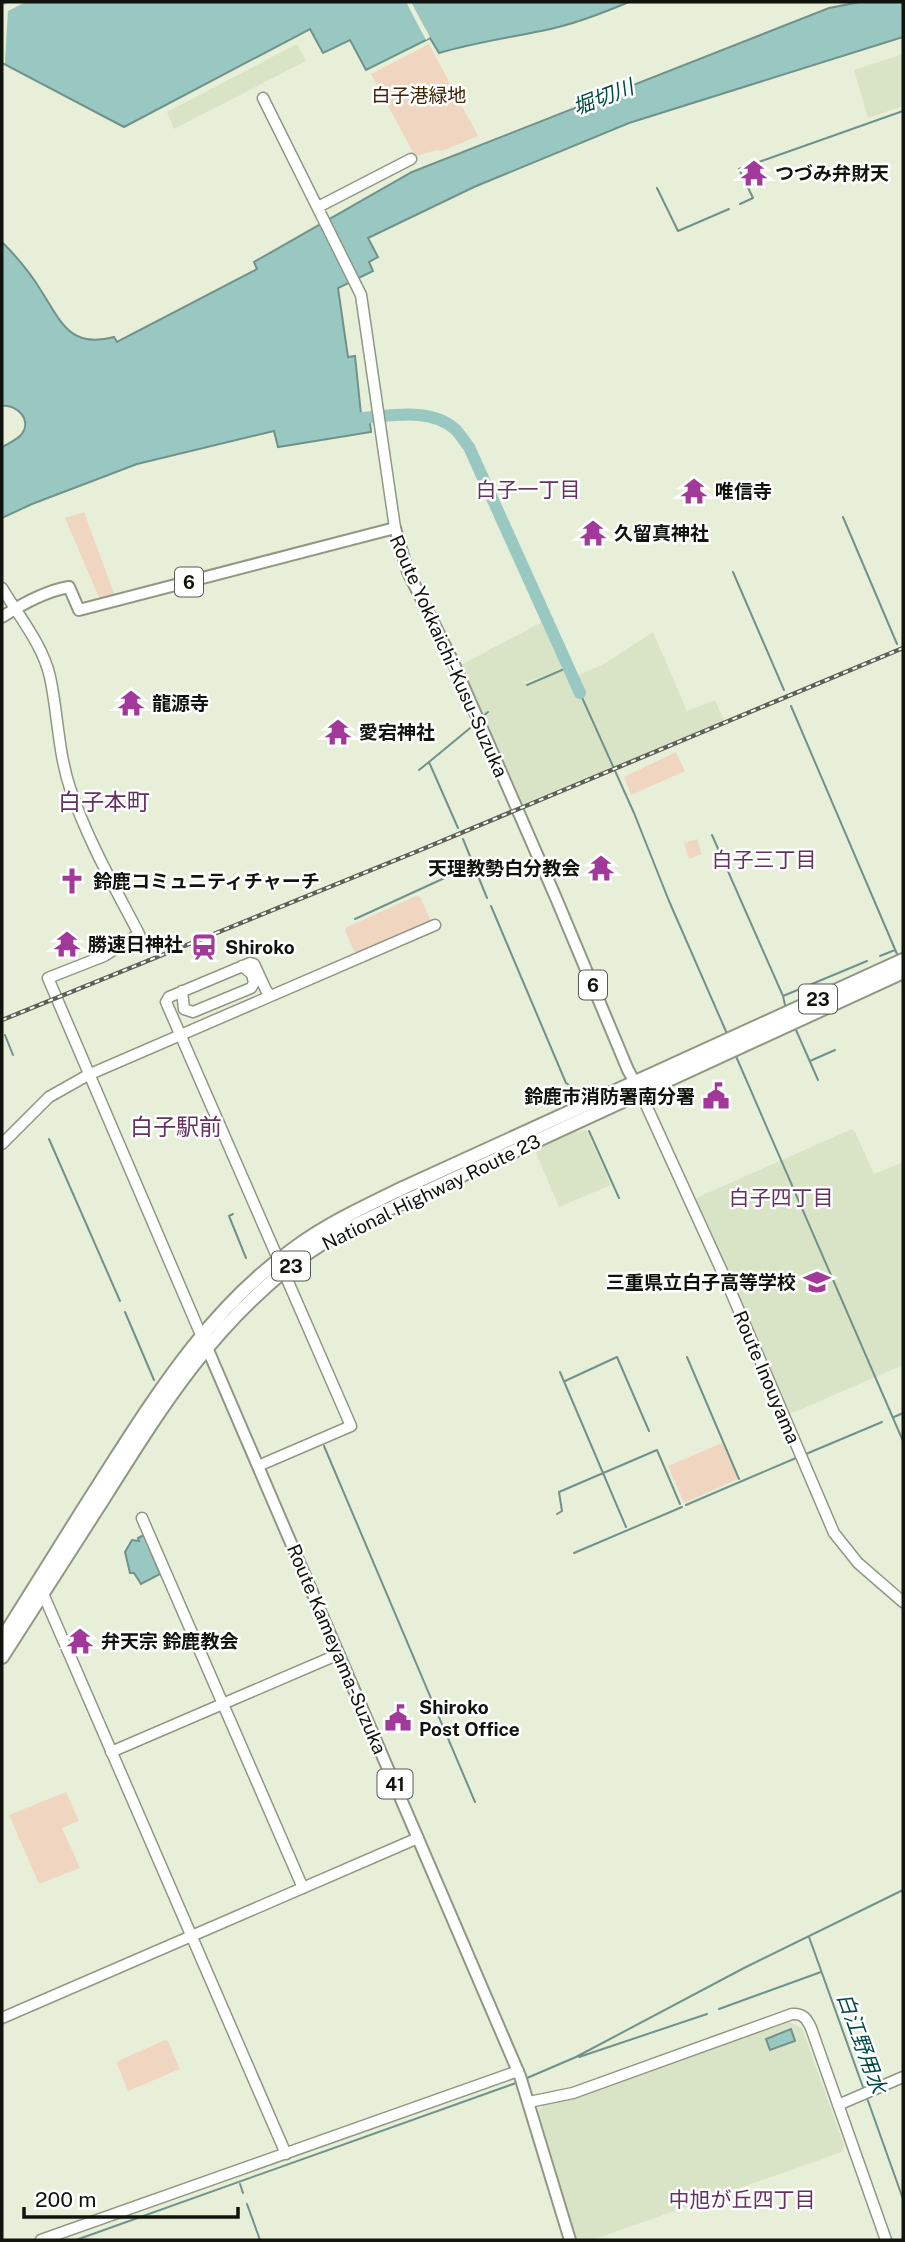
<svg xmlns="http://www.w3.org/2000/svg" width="905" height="2242" font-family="'Public Sans','Noto Sans JP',sans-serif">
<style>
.built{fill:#d9e4c7}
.green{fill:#f0d6c1}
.water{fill:#98c8c1;stroke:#70928b;stroke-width:2}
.pier{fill:#e7efd9}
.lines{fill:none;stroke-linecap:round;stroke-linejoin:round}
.stream{stroke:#70928b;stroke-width:2}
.river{stroke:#98c8c1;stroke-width:12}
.secondary-casing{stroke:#909884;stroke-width:13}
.primary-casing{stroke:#909884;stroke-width:14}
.highway-casing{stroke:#909884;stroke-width:16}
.secondary{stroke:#fff;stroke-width:10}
.primary{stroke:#fff;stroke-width:10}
.highway{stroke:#fff;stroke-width:12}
.rail-casing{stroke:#5c6154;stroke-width:4.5}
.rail{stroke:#fff;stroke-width:2;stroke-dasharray:5;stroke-linecap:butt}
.labels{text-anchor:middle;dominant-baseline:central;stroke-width:5;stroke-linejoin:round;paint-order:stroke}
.shield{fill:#fff;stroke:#585a55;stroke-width:2}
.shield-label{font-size:18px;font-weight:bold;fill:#11140c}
.park-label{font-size:19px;fill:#402100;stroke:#fff}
.poi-label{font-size:19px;font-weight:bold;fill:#11140c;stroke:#fff;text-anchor:start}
.street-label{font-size:19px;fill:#11140c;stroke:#fff}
.water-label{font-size:21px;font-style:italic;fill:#024c45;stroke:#fff}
.neighbourhood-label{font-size:21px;fill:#653161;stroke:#fff}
.quarter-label{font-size:23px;fill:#653161;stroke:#fff}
</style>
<rect width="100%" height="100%" fill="#e7efd9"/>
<path class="built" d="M297 44 306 61 174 129 167 112Z
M903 54V106L868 118 854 70Z
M542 622 563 669 527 682 521 681 527 684 563 670 568 680 606 663 653 632 687 711 715 700 724 721 523 804 461 665Z
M586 1129 611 1185 559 1207 534 1148 576 1130 577 1133Z
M852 1129 855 1132 874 1174 903 1162V1365L788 1415 696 1198Z
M789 2022 802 2028 844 2145 842 2152 592 2240H577L538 2110 543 2105 577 2098Z"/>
<path class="green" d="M429 44 478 136 442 151 436 150 417 156 414 154 371 74Z
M84 512 115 596 101 602 65 518Z
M676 752 685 771 631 795 624 777Z
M697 839 702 854 689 859 684 843Z
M416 896 420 897 430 919 429 923 358 953 354 951 345 930 347 927Z
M722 1443 738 1479 684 1503 668 1466Z
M66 1792 79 1821 62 1828 80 1868 39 1884 9 1815Z
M165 2040 168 2041 180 2069 128 2091 117 2064 118 2061Z"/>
<path class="water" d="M2 2H629C600 14 572 25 541 31 507 38 472 43 439 53L430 38 366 70 350 40 323 53 310 29 124 127 2 63Z
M860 2H903V37L629 123 474 187 368 238 378 257 369 262 373 271 338 288 348 357 355 356 361 414H369L371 432 278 447 274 431 137 464 32 504 2 518V447C8 444 16 440 21 435 33 420 17 404 2 406V242C17 257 29 271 40 289 61 321 69 349 114 337L117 342 257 269 254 262 412 172 829 8Z
M144 1535 160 1574 141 1584 134 1573H130L125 1552 132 1540 139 1541 138 1538Z
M791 2029 795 2041 770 2050 766 2039Z"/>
<path class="pier" d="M10 2H26L8 11 5 63H2V6Z
M406 2H411L430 37 426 40Z"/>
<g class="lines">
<path class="stream" d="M657 188 678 231 729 209
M740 204 753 198 739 169 903 111
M843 517 897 644
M733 572 784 690
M527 685 569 667
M580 693 634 813 669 901 728 1036
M791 706 897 954
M482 717 488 712
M419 770 429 762
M458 828 429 762 475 724
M712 835 783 996 867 961
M463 839 487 898
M491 906 566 1083 569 1085 575 1098
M355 919 473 865
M880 956 895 950
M783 996 785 1005
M796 1030 818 1080
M5 1035 13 1055
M735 1054 903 1441
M810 1061 835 1050
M589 1131 619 1198
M49 1139 120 1301
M233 1214 229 1216 246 1258
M125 1312 154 1380
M687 1357 739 1479
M560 1372 626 1527
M565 1381 617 1357 649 1431
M894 1417 903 1413
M324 1446 475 1802
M806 1454 882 1422
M686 1505 796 1458
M557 1514 562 1511 559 1492 657 1450 680 1504
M574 1553 682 1507
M809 1937 864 2090
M719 2009 821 1972
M579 2057 707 2014
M527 2078 576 2057 744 1968 903 1890
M867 2098 903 2199
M240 2184 243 2193
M247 2204 260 2240
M76 2240 516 2083"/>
<path class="river" d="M362 418C392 416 430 407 455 429 460 434 464 441 469 447L580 693"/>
<g class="secondary-casing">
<path id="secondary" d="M263 98 361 295 395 528
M318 207 411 159
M2 588C18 615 43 645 50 677 58 714 58 752 70 788 87 839 114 886 139 934L104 956 48 978 201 1335
M182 991 184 1009 193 1012 251 988 254 983 252 974 242 966
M641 1094 725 1278 834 1533 858 1563 903 1602
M2 1144 49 1097 88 1075 435 925
M258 1466 351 1426 166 1002 169 997 250 963 254 964 266 990 270 995
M142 1518 303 1888
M41 1589 286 2154
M111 1752 339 1654
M2 2018 418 1838
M529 2102 573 2093 792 2014C803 2013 807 2019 811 2028L886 2240
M838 2105 903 2077
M41 2240 518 2071"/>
</g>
<g class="primary-casing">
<path id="primary" d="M2 617C22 604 45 591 69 587L79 610 395 528 408 572 453 662 556 898 628 1070 638 1088
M205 1343 520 2076 570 2240"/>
</g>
<g class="highway-casing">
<path id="highway" d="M2 1639C39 1580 75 1522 112 1464 164 1383 216 1303 296 1247 329 1223 366 1206 403 1188L903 960
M2 1657C35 1605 69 1553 102 1501 160 1409 210 1327 298 1260 332 1234 372 1217 410 1199L903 972"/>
</g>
<use href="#secondary" class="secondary"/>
<use href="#primary" class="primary"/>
<use href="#highway" class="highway"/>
<g class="rail-casing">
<path id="rail" d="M2 1020 418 851 903 648"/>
</g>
<use href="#rail" class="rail"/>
</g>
<defs>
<g id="temple-bare" transform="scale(2.1)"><path d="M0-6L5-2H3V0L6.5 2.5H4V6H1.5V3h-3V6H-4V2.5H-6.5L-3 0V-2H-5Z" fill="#a2399a" stroke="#fff" stroke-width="2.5" paint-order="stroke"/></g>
<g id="church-bare" transform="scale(2.1)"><path d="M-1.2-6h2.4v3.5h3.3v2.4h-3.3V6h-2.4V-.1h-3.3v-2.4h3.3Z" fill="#a2399a" stroke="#fff" stroke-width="2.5" paint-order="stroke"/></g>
<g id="station-bare" transform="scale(2.1)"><path d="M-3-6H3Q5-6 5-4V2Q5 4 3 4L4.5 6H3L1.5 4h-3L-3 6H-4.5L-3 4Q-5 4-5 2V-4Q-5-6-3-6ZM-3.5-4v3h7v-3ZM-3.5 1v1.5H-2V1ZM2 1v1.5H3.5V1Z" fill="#a2399a" stroke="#fff" stroke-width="2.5" paint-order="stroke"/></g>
<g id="civic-bare" transform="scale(2.1)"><path d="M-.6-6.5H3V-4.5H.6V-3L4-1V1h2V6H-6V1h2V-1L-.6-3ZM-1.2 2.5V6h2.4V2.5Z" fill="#a2399a" stroke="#fff" stroke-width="2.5" paint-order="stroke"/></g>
<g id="school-bare" transform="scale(2.1)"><path d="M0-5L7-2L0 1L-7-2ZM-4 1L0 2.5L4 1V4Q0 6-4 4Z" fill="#a2399a" stroke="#fff" stroke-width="2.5" paint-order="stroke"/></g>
</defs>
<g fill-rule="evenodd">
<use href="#temple-bare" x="754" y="173"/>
<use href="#temple-bare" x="694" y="491"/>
<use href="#temple-bare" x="593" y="533"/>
<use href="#temple-bare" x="131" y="703"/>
<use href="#temple-bare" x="338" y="732"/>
<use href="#temple-bare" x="601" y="868"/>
<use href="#church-bare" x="72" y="881"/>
<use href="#temple-bare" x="67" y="944"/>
<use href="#station-bare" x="204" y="947"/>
<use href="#civic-bare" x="716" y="1096"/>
<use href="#school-bare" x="817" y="1282"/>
<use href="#temple-bare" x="80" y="1641"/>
<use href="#civic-bare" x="398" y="1718"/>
</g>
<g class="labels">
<g class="shield">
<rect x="175" y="567.5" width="28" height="29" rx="5"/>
<rect x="579" y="970.5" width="28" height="29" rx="5"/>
<rect x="799" y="984.5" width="38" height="29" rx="5"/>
<rect x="272" y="1251.5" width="38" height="29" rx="5"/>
<rect x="377.5" y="1769.5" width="35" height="29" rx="5"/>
</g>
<g class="shield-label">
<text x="189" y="582">6</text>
<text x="593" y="985">6</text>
<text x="818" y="999">23</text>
<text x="291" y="1266">23</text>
<text x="395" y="1784">41</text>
</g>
<g class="park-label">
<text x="419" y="95">白子港緑地</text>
</g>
<g class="poi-label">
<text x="775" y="173">つづみ弁財天</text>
<text x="715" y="491">唯信寺</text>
<text x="614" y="533">久留真神社</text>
<text x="152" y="703">龍源寺</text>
<text x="359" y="732">愛宕神社</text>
<text x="580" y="868" text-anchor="end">天理教勢白分教会</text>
<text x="93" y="881">鈴鹿コミュニティチャーチ</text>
<text x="88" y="944">勝速日神社</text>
<text x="225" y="947">Shiroko</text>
<text x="695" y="1096" text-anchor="end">鈴鹿市消防署南分署</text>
<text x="796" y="1282" text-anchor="end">三重県立白子高等学校</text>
<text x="101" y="1641">弁天宗 鈴鹿教会</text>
<text x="419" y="1707">Shiroko<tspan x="419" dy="22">Post Office</tspan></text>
</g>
<g class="street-label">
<text transform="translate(449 656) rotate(66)">Route Yokkaichi-Kusu-Suzuka</text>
<text transform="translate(431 1192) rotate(-26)">National Highway Route 23</text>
<text transform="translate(767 1377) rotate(67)">Route Inouyama</text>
<text transform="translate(337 1649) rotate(67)">Route Kameyama-Suzuka</text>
</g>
<g class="water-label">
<text transform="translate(603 97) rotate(-21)">堀切川</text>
<text transform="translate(862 2043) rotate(70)">白江野用水</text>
</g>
<g class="neighbourhood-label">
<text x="528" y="489">白子一丁目</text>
<text x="764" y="859">白子三丁目</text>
<text x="781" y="1197">白子四丁目</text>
<text x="742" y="2199">中旭が丘四丁目</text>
</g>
<g class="quarter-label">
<text x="104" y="801">白子本町</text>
<text x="176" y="1126">白子駅前</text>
</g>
</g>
<rect width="905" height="2242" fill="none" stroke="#11140c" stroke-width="7"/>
<path d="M24 2207v10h214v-10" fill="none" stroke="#11140c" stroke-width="3.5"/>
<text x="35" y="2207" font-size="21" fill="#11140c" stroke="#ffffff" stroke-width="5" paint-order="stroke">200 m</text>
</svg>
